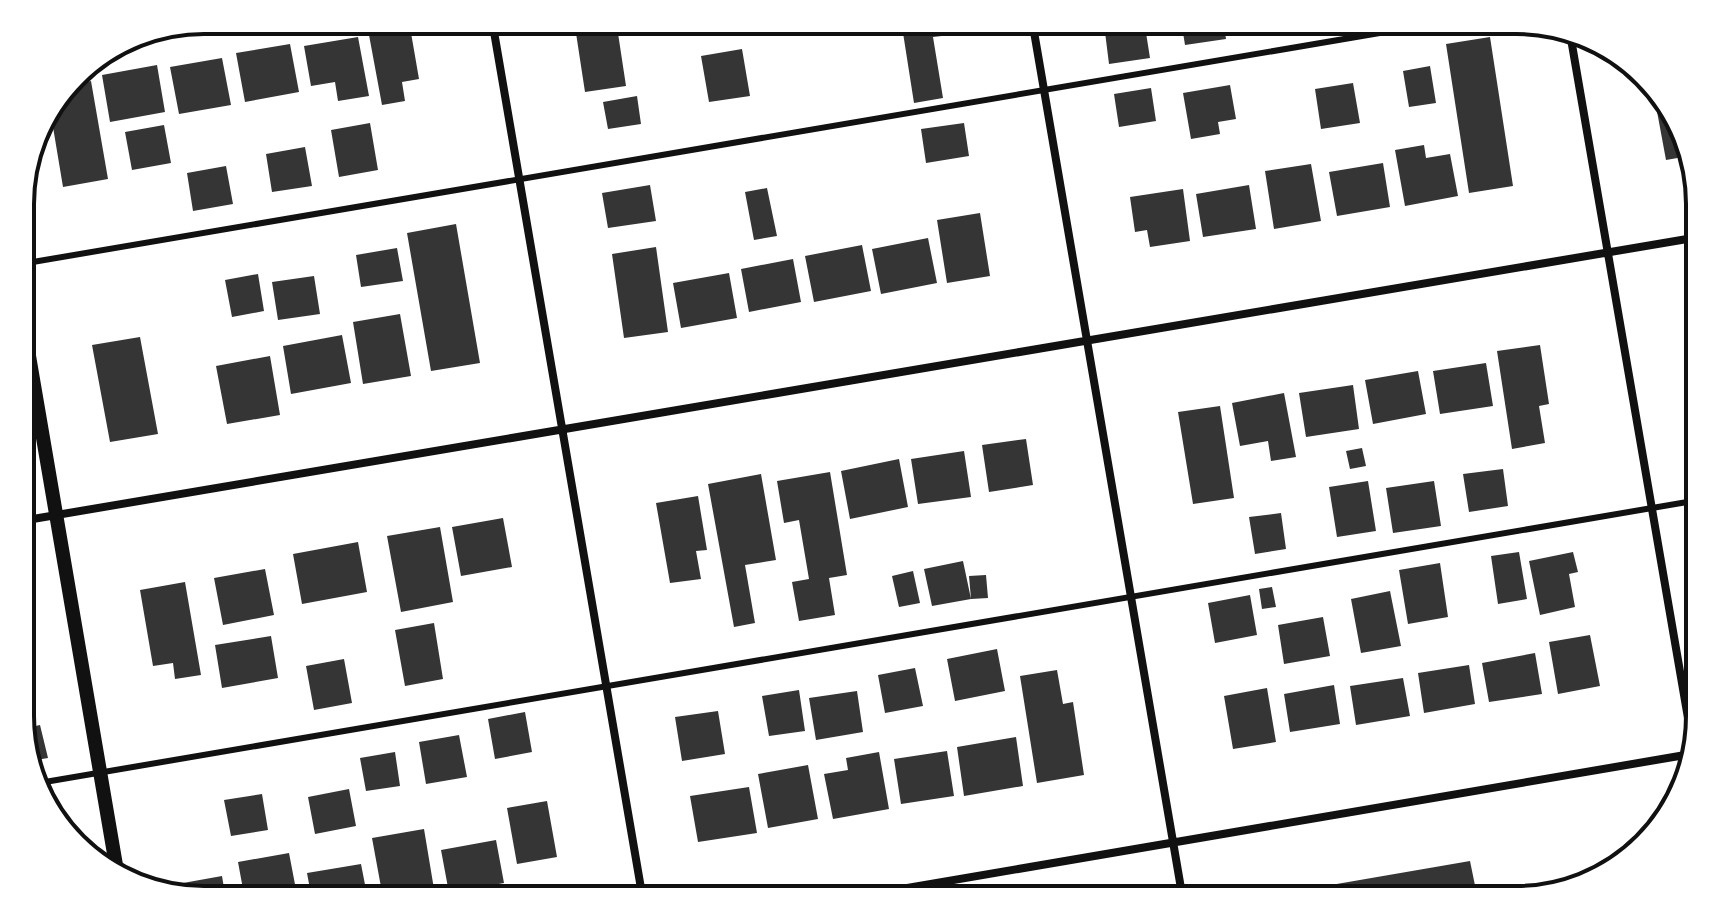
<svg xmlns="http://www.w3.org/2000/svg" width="1720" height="920" font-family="'Libre Baskerville',serif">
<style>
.building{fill:#353535}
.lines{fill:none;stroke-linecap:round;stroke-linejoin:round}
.service{stroke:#111;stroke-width:6}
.minor{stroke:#111;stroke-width:8}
.tertiary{stroke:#111;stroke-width:14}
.rim{fill:none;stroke:#111;stroke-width:4}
</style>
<rect width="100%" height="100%" fill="#fff"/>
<path class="building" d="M574 20H616L626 86 585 92Z
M630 20H683V24L632 32Z
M901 20H948L950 35 933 37 943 98 914 103Z
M1132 20H1144L1150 58 1109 64 1104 24Z
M1181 20H1223L1226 39 1185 45Z
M410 27 419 79 402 82 405 101 382 105 369 35Z
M358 37 369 96 338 101 335 82 311 86 304 46Z
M1490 37 1513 186 1469 193 1446 44Z
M290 44 299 92 245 102 236 53Z
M742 49 750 96 709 102 701 56Z
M222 58 231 105 179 114 170 67Z
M157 65 165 112 110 122 102 75Z
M1430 66 1436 103 1409 107 1403 71Z
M91 81 108 179 63 187 50 109 68 86Z
M1353 83 1360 123 1321 129 1315 89Z
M1230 85 1236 119 1218 122 1220 134 1191 139 1183 93Z
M1151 88 1156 121 1119 127 1114 94Z
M637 96 641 124 608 129 603 102Z
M1666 99 1669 102 1689 156 1666 160 1656 106 1667 104Z
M370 123 378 170 339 177 331 130Z
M964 123 969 156 926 163 921 129Z
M164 125 171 163 132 170 125 132Z
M1424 145 1426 158 1450 154 1458 196 1405 206 1395 150Z
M305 147 312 186 272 192 266 154Z
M1383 163 1390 207 1337 216 1329 172Z
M1311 164 1321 221 1274 229 1265 171Z
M226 166 233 204 193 211 187 173Z
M650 185 656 221 608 228 602 193Z
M1249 185 1256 229 1203 237 1196 194Z
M767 188 777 236 754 240 745 192Z
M1183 189 1190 241 1150 247 1147 230 1135 232 1130 197Z
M980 213 990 276 947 283 937 220Z
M456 224 480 363 431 371 407 233Z
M928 238 937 283 881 294 872 249Z
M862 245 871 291 814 302 805 256Z
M656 247 668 332 624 338 612 254Z
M397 248 403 281 361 287 356 255Z
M793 259 801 302 749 312 741 269Z
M729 273 737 318 681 328 673 283Z
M258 274 264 311 232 317 225 280Z
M314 276 320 314 278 320 272 282Z
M400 314 411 376 363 384 353 322Z
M342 335 351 383 291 394 283 346Z
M140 337 158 434 110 442 92 345Z
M1540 345 1549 404 1539 406 1545 443 1512 449 1497 351Z
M270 356 280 415 227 424 216 366Z
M1486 363 1493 406 1440 414 1433 371Z
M1418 371 1426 414 1373 424 1365 380Z
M1353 385 1359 429 1306 437 1299 393Z
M1284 393 1296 457 1271 461 1268 441 1240 446 1232 403Z
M1220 406 1234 498 1193 504 1178 412Z
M1026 439 1033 485 989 492 982 445Z
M1362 448 1366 466 1350 469 1346 451Z
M964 451 971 497 918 504 911 459Z
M899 459 908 507 850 519 841 471Z
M1503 469 1508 506 1469 512 1463 474Z
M830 472 847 575 829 578 835 615 799 621 792 582 809 579 799 520 784 523 777 481Z
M761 474 776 560 745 565 755 623 734 627 708 484Z
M1368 481 1376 531 1337 537 1329 487Z
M1434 481 1441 526 1393 533 1386 488Z
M698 496 707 550 696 551 701 579 670 583 656 503Z
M1281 513 1286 549 1255 554 1249 517Z
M503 518 512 567 461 576 452 527Z
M440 527 453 602 401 612 387 536Z
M358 542 367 592 302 604 293 554Z
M1519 552 1527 599 1498 604 1491 556Z
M1573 552 1578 572 1569 574 1575 607 1540 615 1529 561Z
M963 561 971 599 932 606 924 569Z
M1440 563 1448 617 1408 624 1399 570Z
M265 569 274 615 223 625 214 578Z
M913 571 920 603 899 607 892 576Z
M986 575 988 598 971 599 969 576Z
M185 582 201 675 175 679 173 663 153 666 140 590Z
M1272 587 1276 607 1262 609 1259 589Z
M1390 591 1401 646 1361 653 1351 599Z
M1250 595 1257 635 1215 643 1208 603Z
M1323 617 1330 656 1284 664 1278 625Z
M434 623 443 679 405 686 395 630Z
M1590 635 1600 686 1558 694 1549 642Z
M271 636 278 678 222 688 215 645Z
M997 649 1005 691 955 701 947 659Z
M1535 653 1542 694 1489 702 1482 663Z
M344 659 352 703 314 710 306 666Z
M1469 665 1475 704 1424 713 1418 673Z
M915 668 923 706 885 713 878 675Z
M1057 670 1063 704 1073 702 1084 775 1037 783 1020 676Z
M1403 678 1410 716 1356 725 1350 686Z
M1334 685 1340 724 1290 732 1284 694Z
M1267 688 1276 742 1233 749 1224 696Z
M799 690 805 731 769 736 762 696Z
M857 691 863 732 816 740 809 698Z
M718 711 725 754 682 761 675 717Z
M525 712 532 752 495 759 488 719Z
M40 725 48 758 30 761 22 740V729Z
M459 735 467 777 426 784 419 742Z
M1016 737 1023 786 964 796 957 747Z
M947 751 954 796 901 804 894 759Z
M395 752 400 786 366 791 360 758Z
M879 752 889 809 833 819 824 774 848 770 846 758Z
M808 765 818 819 768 828 758 774Z
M749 787 757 833 698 842 690 796Z
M349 789 356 826 315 834 308 797Z
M262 794 268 830 231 836 224 800Z
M547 801 557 857 517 864 507 808Z
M424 829 434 889 383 898 372 838Z
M496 840 504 883 449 893 441 850Z
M289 853 298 900H245L238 862Z
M1470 861 1478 900H1255V898Z
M361 864 368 900H312L307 873Z
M222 876 226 900H204L185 895 183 883Z"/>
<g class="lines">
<path class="service" d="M21 264 1456 20
M39 783 1699 500"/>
<path class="minor" d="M492 20 643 900
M1032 20 1183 900
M1570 33 1693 747
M21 521 1699 237
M837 900 1691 754"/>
<path class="tertiary" d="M21 309 118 877"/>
</g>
<path d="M0 0H1720V920H0ZM204 34H1516A170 170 0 0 1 1686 204V716A170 170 0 0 1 1516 886H204A170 170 0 0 1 34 716V204A170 170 0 0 1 204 34Z" fill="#fff" fill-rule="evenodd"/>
<path class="rim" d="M204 34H1516A170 170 0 0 1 1686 204V716A170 170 0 0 1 1516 886H204A170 170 0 0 1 34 716V204A170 170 0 0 1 204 34Z"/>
</svg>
